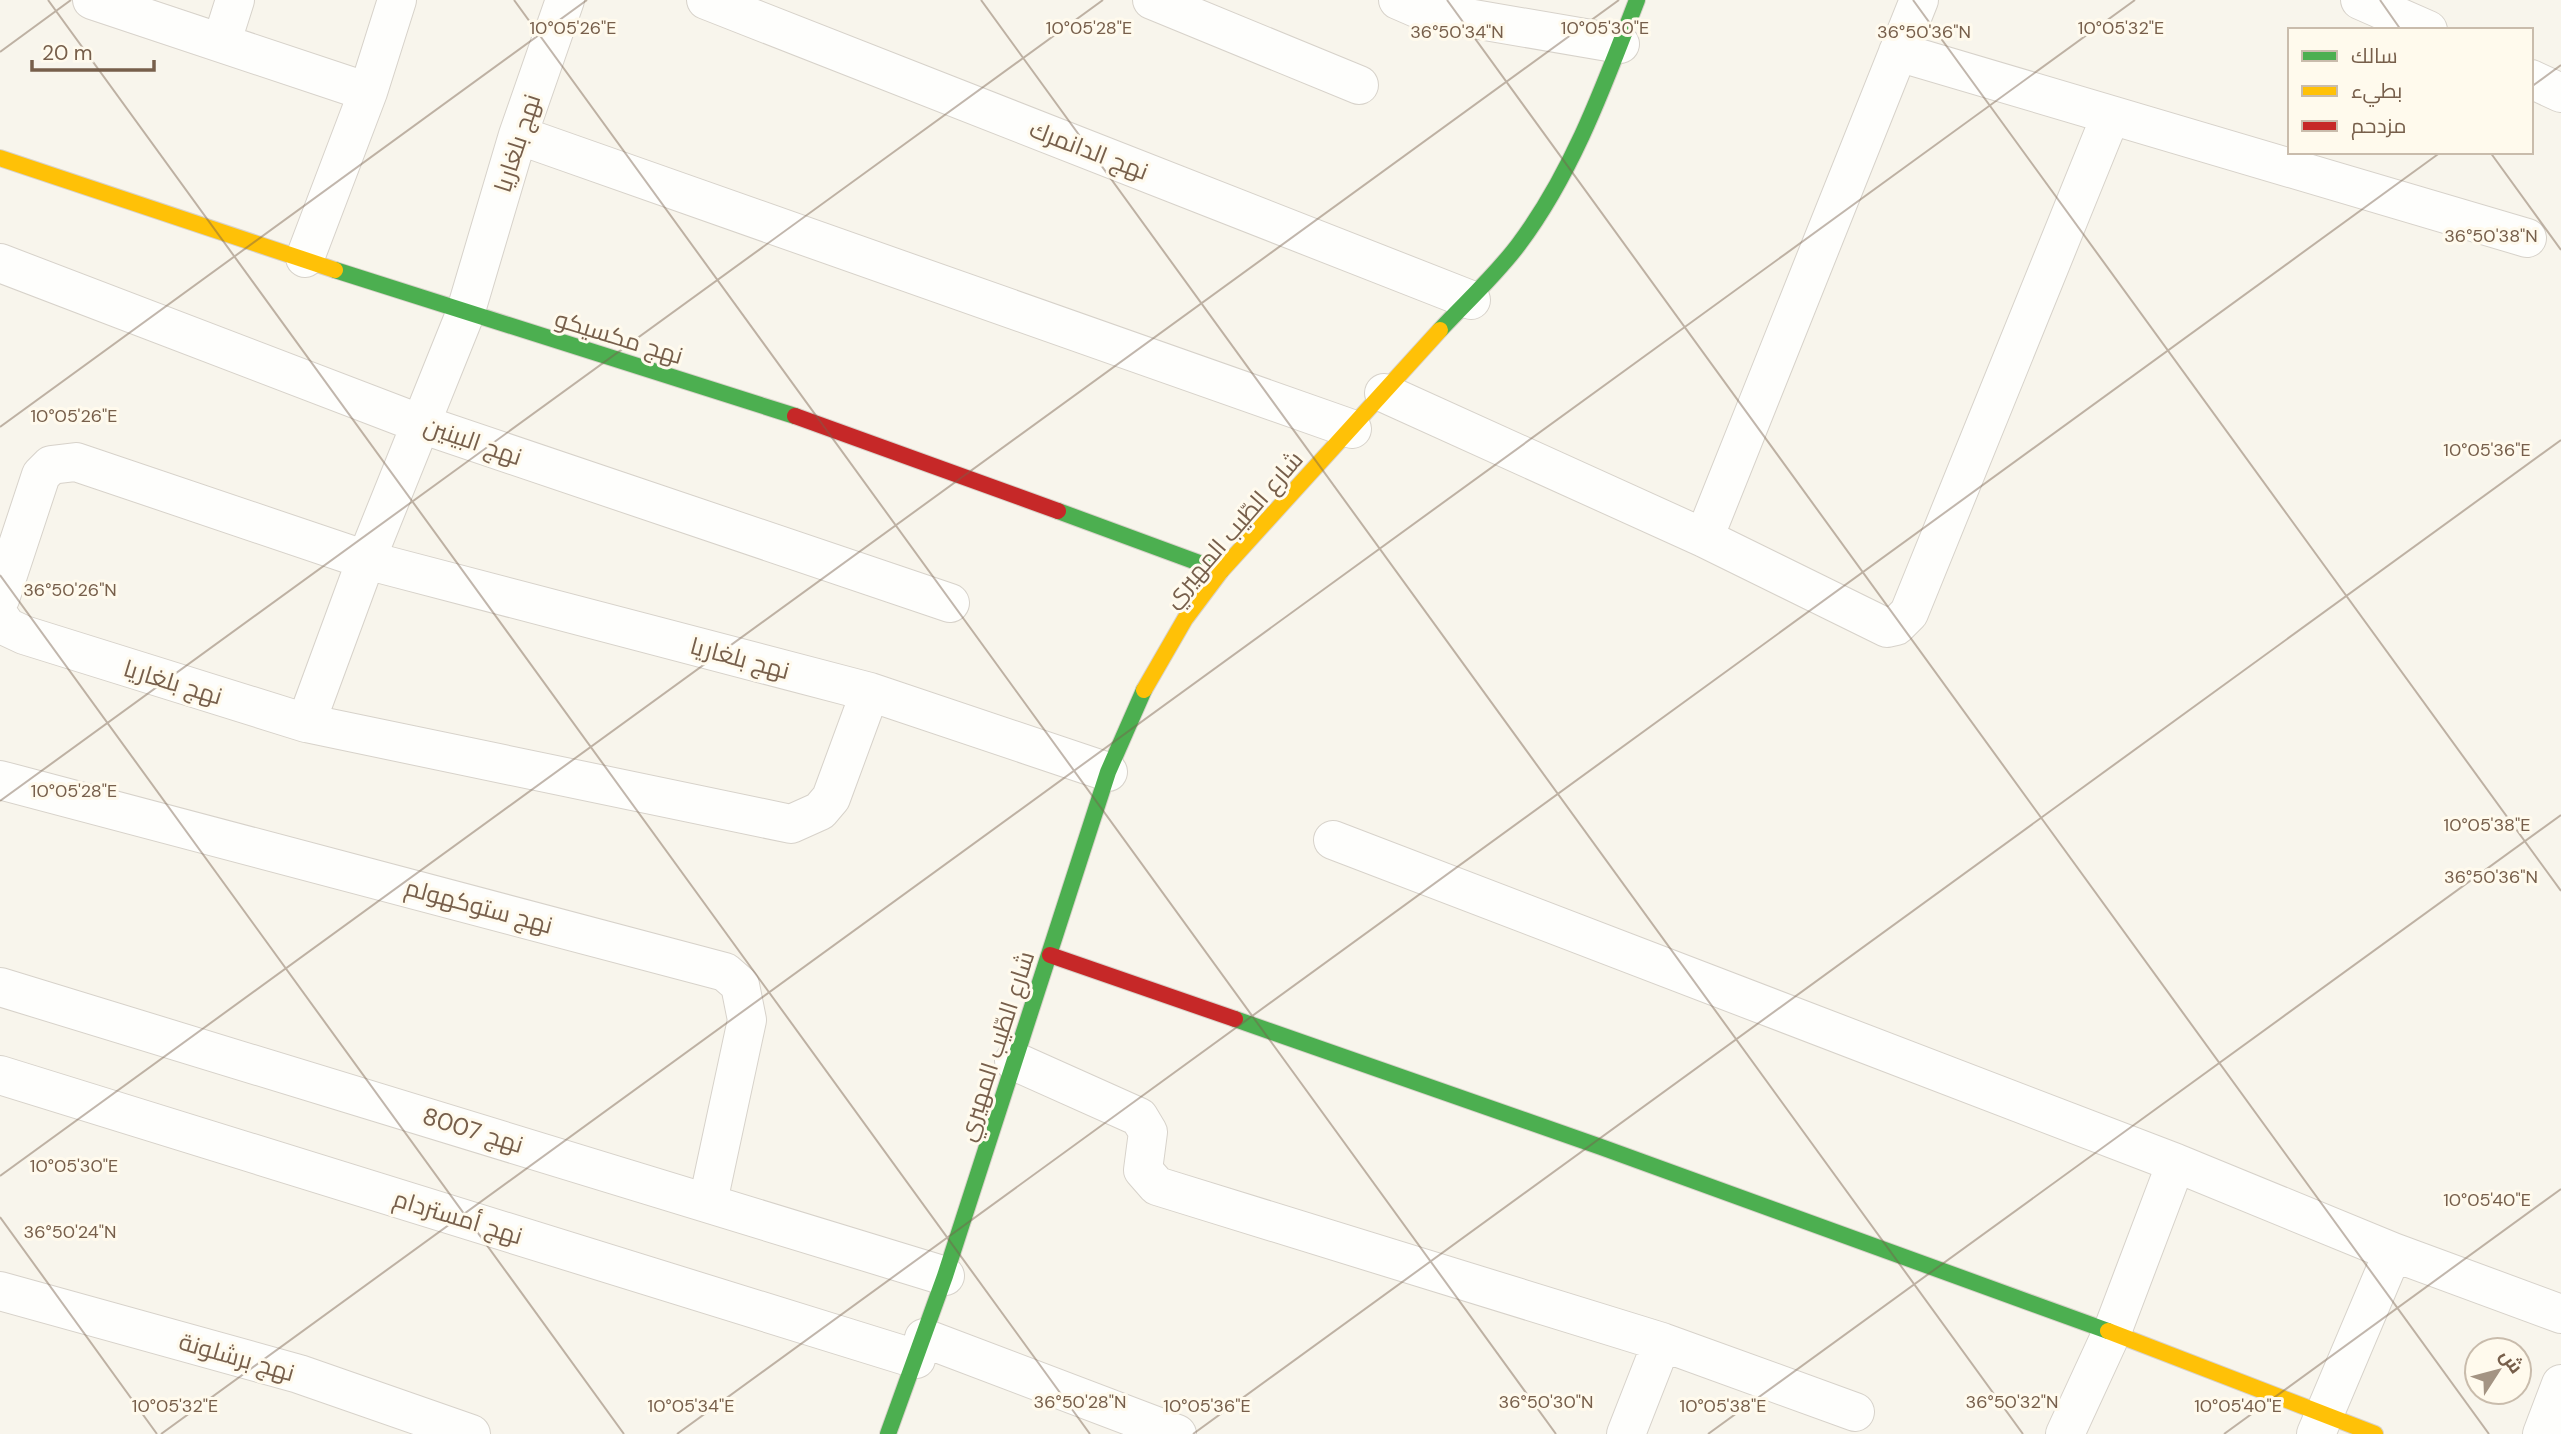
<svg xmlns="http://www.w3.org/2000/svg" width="2561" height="1434" font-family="'DM Sans',Cairo,sans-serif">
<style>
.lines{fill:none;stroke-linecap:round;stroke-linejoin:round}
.street-casing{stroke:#d7d2ca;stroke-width:40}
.fast-casing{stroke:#d8d2ca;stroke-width:18}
.slow-casing{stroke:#d8d2ca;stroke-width:18}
.jam-casing{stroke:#d8d2ca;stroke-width:18}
.street{stroke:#fefefc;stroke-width:38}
.fast{stroke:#4caf50;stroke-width:16}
.slow{stroke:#ffc107;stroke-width:16}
.jam{stroke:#c62828;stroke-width:16}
.ticks{fill:none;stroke:#775f4b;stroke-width:2;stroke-opacity:0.45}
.labels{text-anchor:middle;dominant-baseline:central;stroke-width:6;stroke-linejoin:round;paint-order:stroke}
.street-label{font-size:24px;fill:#775f4b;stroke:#fffaed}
.ticks-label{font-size:18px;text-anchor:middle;fill:#775f4b;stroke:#fffaed;stroke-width:6;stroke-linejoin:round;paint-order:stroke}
</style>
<rect width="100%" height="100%" fill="#f8f5ec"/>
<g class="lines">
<g class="street-casing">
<path id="street" d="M92 0 368 92
M706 0 1471 300
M1152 0 1359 85
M1398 0 1421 10 1620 44
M2360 0 2428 30
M222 41 235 0
M1898 52 2527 238
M2531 79 2561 93
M518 135 1352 429
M305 258 368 92 397 0
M0 263 421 424 950 603
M1384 393 1704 538 1887 628 1896 626 1909 613 2111 115
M1704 538 1919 0
M0 599 41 475 51 465 76 462 366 560 870 692 1108 772
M0 617 7 627 24 635 306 723 366 560 465 314 518 135 565 0
M306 723 791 824 820 811 831 798 870 692
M0 780 725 972 740 985 747 1020 708 1202
M1333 840 2176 1163 2393 1252 2561 1314
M0 987 945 1276
M1014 1061 1139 1117 1148 1132 1143 1170 1157 1186 1662 1342 1855 1412
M0 1075 916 1359
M0 1291 299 1374 471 1434
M924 1338 1177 1434
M1626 1434 1662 1342
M2065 1434 2112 1332 2176 1163
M2316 1434 2393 1252
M2542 1434 2561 1384"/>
</g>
<g class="fast-casing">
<path id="fast" d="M335 270 795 416
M1440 330C1466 302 1496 275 1519 244 1573 172 1605 83 1637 0
M1058 511 1221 571
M1235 1019 1601 1147 2108 1331
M888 1434 945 1276 1108 772 1144 690"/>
</g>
<g class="slow-casing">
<path id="slow" d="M0 158 335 270
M1144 690 1185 619 1221 571 1440 330
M2108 1331 2375 1434"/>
</g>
<g class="jam-casing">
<path id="jam" d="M795 416 1058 511
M1050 955 1235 1019"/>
</g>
<use href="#street" class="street"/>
<use href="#fast" class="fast"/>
<use href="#slow" class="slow"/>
<use href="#jam" class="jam"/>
</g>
<path class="ticks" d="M48 0 1090 1434M514 0 1556 1434M981 0 2023 1434M1447 0 2489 1434M1913 0 2561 891M2380 0 2401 30M0 52 71 0M2531 87 2561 65M2490 152 2561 250M0 427 587 0M0 575 624 1434M0 801 1103 0M0 1176 1619 0M0 1217 157 1434M161 1434 2135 0M677 1434 2441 152M1193 1434 2561 440M1708 1434 2561 815M2224 1434 2561 1189"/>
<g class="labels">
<g class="street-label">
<text transform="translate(517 143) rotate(-72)">نهج بلغاريا</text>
<text transform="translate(1089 150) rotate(21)">نهج الدانمرك</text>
<text transform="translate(619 337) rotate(17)">نهج مكسيكو</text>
<text transform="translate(473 441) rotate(19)">نهج البينين</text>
<text transform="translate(1233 529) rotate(-49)">شارع الطّيب المهيري</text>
<text transform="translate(740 658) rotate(15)">نهج بلغاريا</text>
<text transform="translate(173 682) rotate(17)">نهج بلغاريا</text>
<text transform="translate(479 906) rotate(15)">نهج ستوكهولم</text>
<text transform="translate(996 1046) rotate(-72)">شارع الطّيب المهيري</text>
<text transform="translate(473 1130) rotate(17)">نهج 8007</text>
<text transform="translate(458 1217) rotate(17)">نهج أمستردام</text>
<text transform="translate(237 1357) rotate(16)">نهج برشلونة</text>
</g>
</g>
<g class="ticks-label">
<text x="573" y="34">10°05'26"E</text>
<text x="1089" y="34">10°05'28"E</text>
<text x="1605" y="34">10°05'30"E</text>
<text x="2121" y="34">10°05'32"E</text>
<text x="1457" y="38">36°50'34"N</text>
<text x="1924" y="38">36°50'36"N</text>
<text x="2491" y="242">36°50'38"N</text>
<text x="74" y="422">10°05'26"E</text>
<text x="2487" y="456">10°05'36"E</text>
<text x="70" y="596">36°50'26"N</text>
<text x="74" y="797">10°05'28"E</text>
<text x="2487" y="831">10°05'38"E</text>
<text x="2491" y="883">36°50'36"N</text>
<text x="74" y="1172">10°05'30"E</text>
<text x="2487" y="1206">10°05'40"E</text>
<text x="70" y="1238">36°50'24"N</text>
<text x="1080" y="1408">36°50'28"N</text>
<text x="1546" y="1408">36°50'30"N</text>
<text x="2012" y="1408">36°50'32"N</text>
<text x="175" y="1412">10°05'32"E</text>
<text x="691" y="1412">10°05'34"E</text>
<text x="1207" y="1412">10°05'36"E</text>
<text x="1723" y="1412">10°05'38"E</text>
<text x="2238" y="1412">10°05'40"E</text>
</g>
<rect x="2288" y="28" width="245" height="126" fill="#fffaed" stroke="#c9bcac" stroke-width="2"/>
<rect x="2302" y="51" width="35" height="10" fill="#4caf50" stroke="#c9bcac" stroke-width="2"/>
<text x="2351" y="63" font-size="21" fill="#775f4b">سالك</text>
<rect x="2302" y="86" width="35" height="10" fill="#ffc107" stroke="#c9bcac" stroke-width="2"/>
<text x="2351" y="98" font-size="21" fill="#775f4b">بطيء</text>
<rect x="2302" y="121" width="35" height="10" fill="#c62828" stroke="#c9bcac" stroke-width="2"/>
<text x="2351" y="133" font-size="21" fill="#775f4b">مزدحم</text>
<g transform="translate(2498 1371) rotate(54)"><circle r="33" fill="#fffaed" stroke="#c9bcac" stroke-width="2"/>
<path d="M0-5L12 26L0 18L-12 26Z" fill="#a49483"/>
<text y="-10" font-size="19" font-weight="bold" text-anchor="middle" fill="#775f4b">ش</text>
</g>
<path d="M32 60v10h122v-10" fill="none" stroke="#775f4b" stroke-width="3.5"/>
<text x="42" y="60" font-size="21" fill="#775f4b" stroke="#fffaed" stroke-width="5" paint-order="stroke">20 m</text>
</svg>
